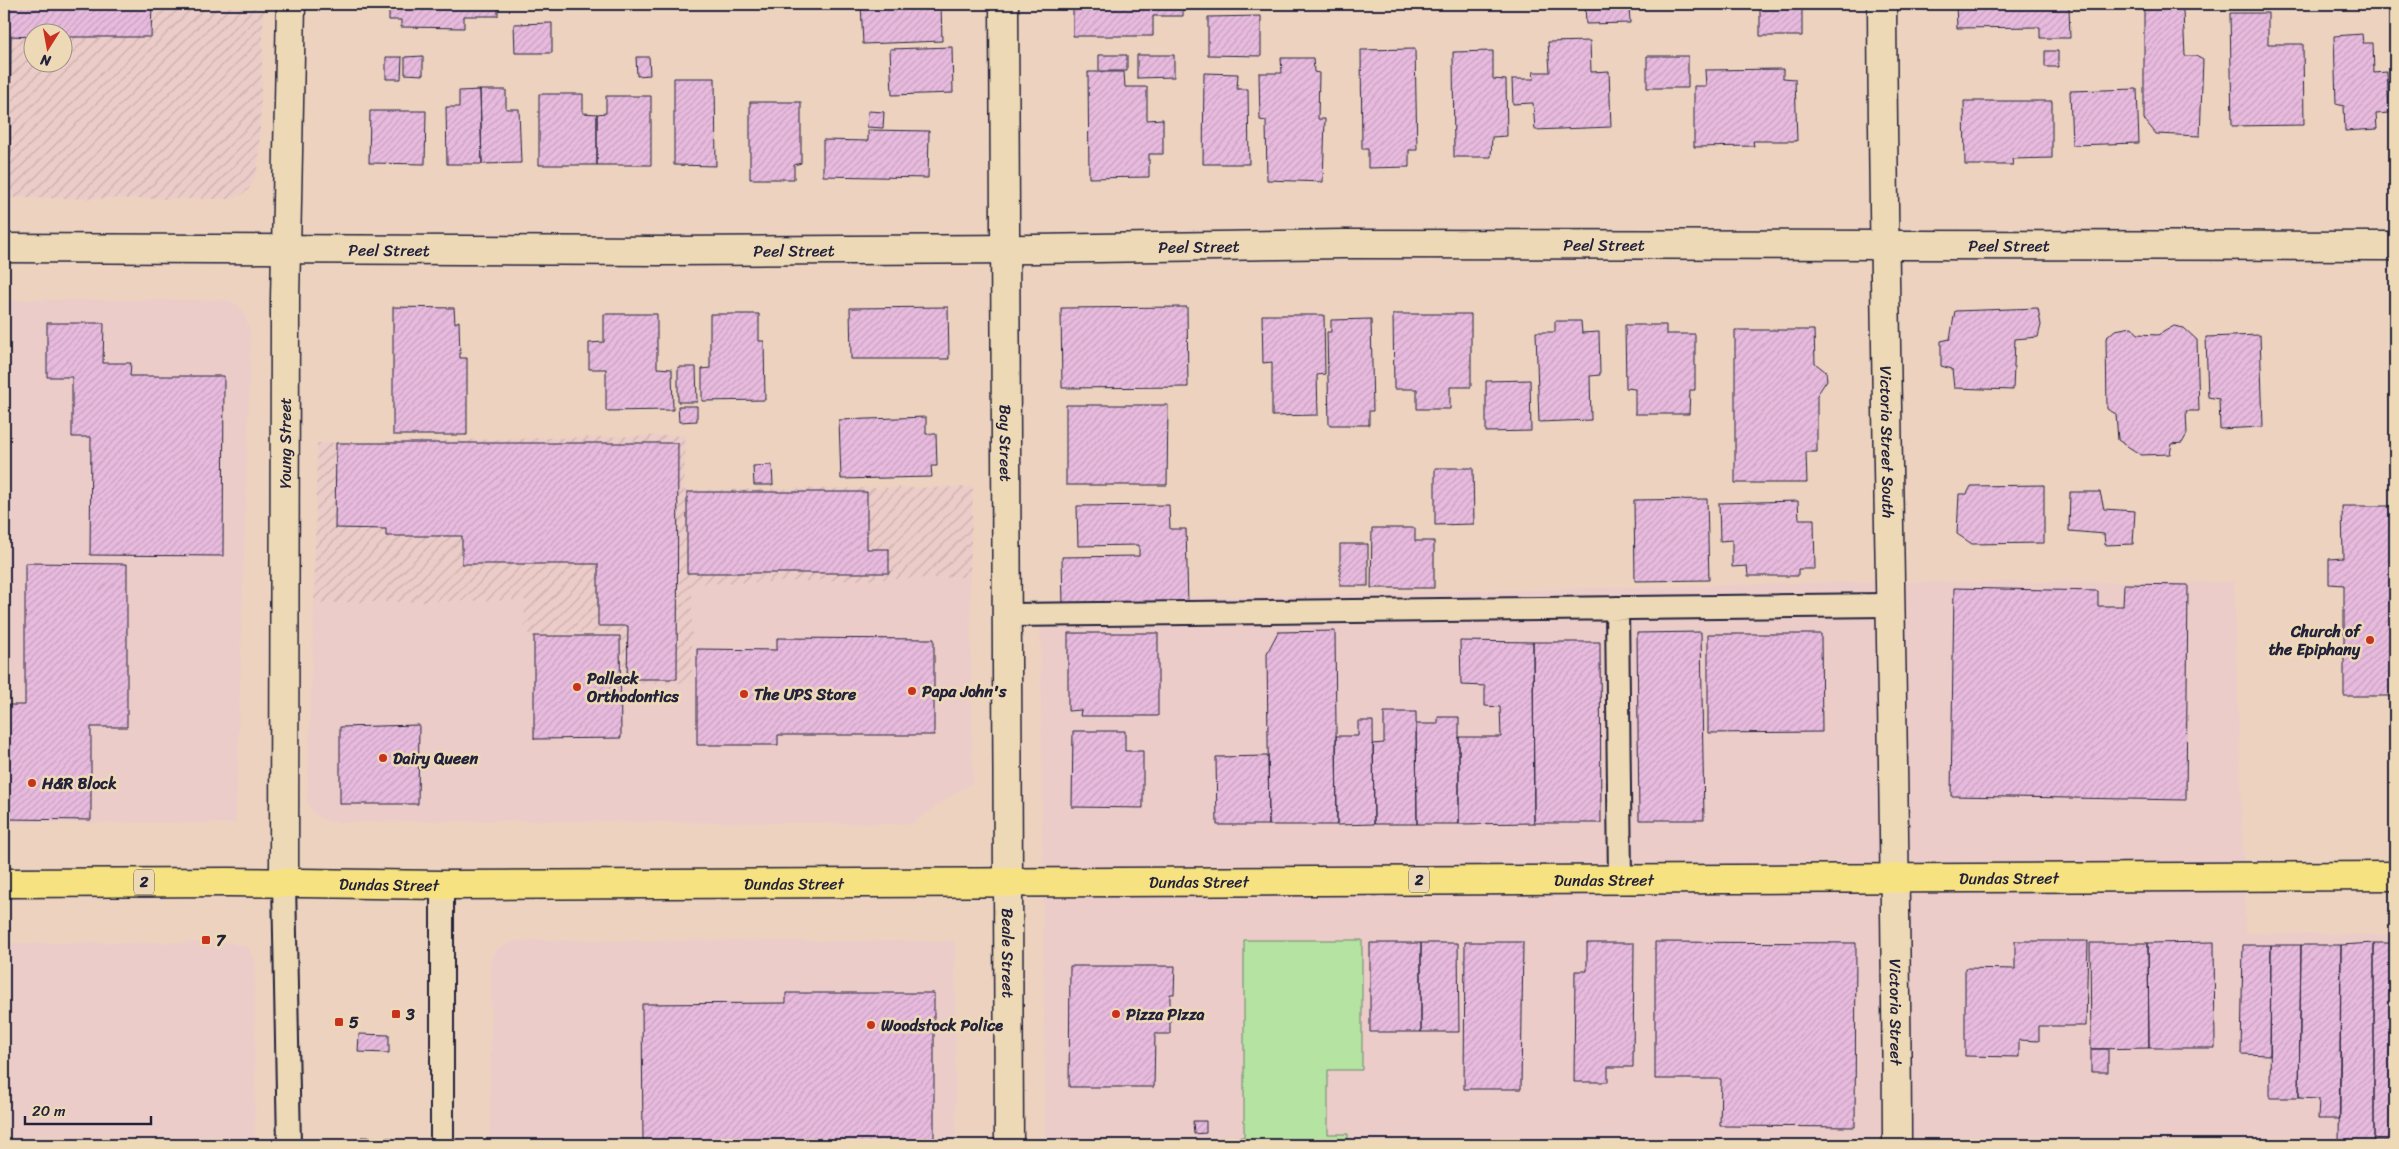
<svg xmlns="http://www.w3.org/2000/svg" width="2399" height="1149" font-family="Sriracha,sans-serif">
<style>
.built{fill:#ecccc8}
.industrial{fill:url(#industrial-furrows);fill-rule:evenodd}
.park{fill:#b5e3a1;stroke:#6c826e}
.building{fill:url(#building-hatch);stroke:#22223b}
.lines{fill:none;stroke-linecap:round;stroke-linejoin:round}
.lane-casing{stroke:#22223b;stroke-width:26}
.street-casing{stroke:#22223b;stroke-width:31}
.secondary-casing{stroke:#22223b;stroke-width:31}
.primary-casing{stroke:#22223b;stroke-width:31}
.lane{stroke:#eed9b7;stroke-width:22}
.street{stroke:#eed9b7;stroke-width:28}
.secondary{stroke:#eed9b7;stroke-width:28}
.primary{stroke:#f7e281;stroke-width:28}
.poi-dot{fill:#c8321e;stroke:#eed9b7;stroke-width:2}
.labels{text-anchor:middle;dominant-baseline:central;stroke-width:5;stroke-linejoin:round;paint-order:stroke}
.shield{fill:#eed9b7;stroke:#5f5960;stroke-width:1}
.shield-label{font-size:15px;font-weight:bold;fill:#22223b}
.street-label{font-size:16px;fill:#22223b;stroke:#eed9b7}
.poi-label{font-size:16px;font-weight:bold;fill:#22223b;stroke:#eed9b7;text-anchor:start}
</style>
<defs>
<pattern id="industrial-furrows" width="10" height="10" patternUnits="userSpaceOnUse" patternTransform="scale(1.25)"><rect width="10" height="10" fill="#ecccc8"/><path d="M-1 1l2-2M0 10L10 0M9 11l2-2" fill="none" stroke="#caafad"/></pattern>
<pattern id="building-hatch" width="6" height="6" patternUnits="userSpaceOnUse" patternTransform="scale(1.25)"><rect width="6" height="6" fill="#e8bbde"/><path d="M-1 1l2-2M0 6l6-6M5 7l2-2" fill="none" stroke="#c7a0bf"/></pattern>
</defs>
<rect width="100%" height="100%" fill="#edd3bf"/>
<filter id="ink" filterUnits="userSpaceOnUse"><feTurbulence type="fractalNoise" baseFrequency=".02" numOctaves="2"/><feDisplacementMap in="SourceGraphic" scale="10" xChannelSelector="R" yChannelSelector="G"/><feConvolveMatrix kernelMatrix="1 2 1 2 8 2 1 2 1" color-interpolation-filters="sRGB"/></filter>
<g filter="url(#ink)">
<path class="built" d="M4 300H227L236 303 243 310 251 333 236 823H4Z
M970 577 973 783 955 793 912 824 524 821 336 822 323 820 312 812 307 801 314 603 526 600 524 634 622 632 691 683 692 584Z
M1840 582H2234L2246 933 2395 935V1145H1541V1141L1461 1139 1462 1145H1045L1040 601Z
M528 940 955 941 956 1145H490L491 961 494 952 499 948 511 942Z
M221 942 233 943 249 947 255 963V1145H4V943Z"/>
<path class="industrial" d="M4 4H264L259 159 256 176 248 190 240 196 227 199 4 198ZM32 32H62V62H32Z
M686 435 684 490 973 487 970 577 692 584V683L623 684 622 632 524 634 525 600 314 603 317 443Z"/>
<path class="park" d="M1244 940H1362V1070H1328V1134H1348V1145H1218L1222 1138 1244 1137Z"/>
<path class="building" d="M4 4H152L151 37H62V32H32V37L11 36 10 157H4Z
M389 4H498V16H464V28L401 27V20H389Z
M861 4H941L942 41 863 44Z
M1073 4H1183V16H1153V36H1073Z
M1585 4H1629L1630 23 1586 24Z
M1760 4H1802V36H1760Z
M1956 4H2055V7H2069L2070 38H2040V27L1957 28Z
M2144 5 2173 6 2183 11 2185 56H2196L2203 60 2200 136 2156 134 2144 119Z
M2230 13H2268V44H2303L2304 125 2232 126Z
M1261 16V56L1208 55V17Z
M552 23V53H515L514 24Z
M2362 34 2363 43H2373L2374 73 2387 72 2389 113 2376 114 2377 129 2345 131 2344 106 2336 104 2334 36Z
M1590 41 1591 72 1609 71 1611 127 1535 130 1533 103 1513 104 1512 79H1534L1533 72H1550L1548 42Z
M952 47 953 93 892 95 890 49Z
M1415 49 1417 150H1409V167L1368 168V149H1362L1361 50Z
M1493 51V79L1506 80 1507 136 1492 137 1491 157H1454L1453 52Z
M2045 51H2058V67H2045Z
M1099 55H1127V71H1099Z
M1137 55H1174V77L1137 78Z
M423 56V75L405 74V57Z
M1647 56H1688V88H1647Z
M386 57H402L401 79H386Z
M636 57H649L650 75 637 76Z
M1281 58H1313L1314 72 1319 73 1318 119H1325L1323 182 1267 180 1266 121 1260 120 1259 73H1282Z
M1783 69V78L1795 79 1797 141H1753L1754 146 1694 147V86H1706L1705 70Z
M1088 72H1124L1125 87H1147V120L1163 119V154H1149V177L1089 178Z
M1204 73 1238 74 1237 89H1248L1249 164H1203Z
M674 78H715L716 166 674 165Z
M2137 89 2139 143 2072 145 2070 91Z
M480 90H506V109H519L521 163 482 164Z
M480 90 482 164H447L446 107H459V91Z
M539 94H583V113L597 114V165H539Z
M606 96H651V165H597V114L606 113Z
M1964 101H2052V158L2012 159 2013 165H1965Z
M750 102H801V163L794 165V179H750Z
M370 111H426L425 164 369 163Z
M868 111 884 112 883 128 867 127Z
M868 130 929 131 928 178 823 176V140L868 141Z
M393 307 454 308 455 323 459 321 460 358H467V435H393Z
M948 307 949 359H851L850 308Z
M1187 307 1188 387 1062 388 1061 308Z
M2038 308 2041 325 2038 337 2015 339 2013 390 1954 388 1952 369 1941 366V341L1950 339 1955 311Z
M604 314H657V368L672 369 673 410 606 411V369H589V343L604 342Z
M710 314H759V341H764L765 400 702 401V369L710 368Z
M1393 314H1471V387H1450V409H1417V389H1394Z
M1262 315H1324L1325 374 1317 375 1318 415 1272 416V362L1263 363Z
M1371 319 1373 411H1369V425H1329L1327 332H1331V320Z
M1555 321H1581L1582 333 1599 332 1600 375 1590 376 1591 420 1539 422 1536 332H1555Z
M47 323H104L103 363H131L130 376H224L223 556 90 555 91 437H72V377H47Z
M1625 325H1666V334H1695V390H1690L1689 414H1635V389L1626 388Z
M2174 326 2184 328 2197 340 2199 411H2186L2187 434 2182 443 2172 444 2170 454 2141 455 2118 440 2116 414 2107 409 2106 338 2115 330 2132 327 2138 334 2158 335Z
M1735 330H1814L1815 363 1826 372 1827 380 1817 395V452H1806L1807 483H1735Z
M2260 335 2263 427 2220 429 2219 399 2208 397 2206 337Z
M678 367H696L697 402H678Z
M1530 380 1531 431 1486 432V381Z
M1066 405H1168L1167 485H1066Z
M678 406H697V421L679 422Z
M926 417V434H936L937 466H931L932 477 841 479 839 420Z
M336 443H678L677 679H627L628 626H598V564H462V536H386V529L335 528Z
M772 465 773 485H754L753 466Z
M1435 468H1473L1474 524 1435 525Z
M2044 485V543L1972 544 1957 534 1959 494H1967L1971 486Z
M687 492H867V549H889V573H687Z
M2070 492H2100L2104 509 2135 511 2133 544 2105 545 2104 534 2069 531Z
M1707 499 1709 580 1635 581 1634 500Z
M1798 501 1799 519H1814L1815 569H1798V576H1748L1747 566 1732 567V540L1720 541 1719 503Z
M1169 505 1170 529H1186L1188 605 1063 606 1062 557 1139 556V545L1078 546 1077 506Z
M2342 506H2395V696H2344V585L2329 584V559L2343 558Z
M1372 528H1415V541H1434V588H1371Z
M1340 544H1368V586H1340Z
M25 563 127 564V727H91V820L4 819V705H25Z
M2124 584 2188 585 2186 800 1951 796 1954 588 2098 591V606H2123Z
M1335 631 1337 825H1269L1267 653 1278 632Z
M1701 632 1704 820H1639L1637 633Z
M1068 633H1158V716H1080L1081 710 1068 711Z
M1708 634H1821L1822 732 1708 733Z
M534 636H620L621 738 534 739Z
M777 638 934 639V735H778V745H697V649L777 650Z
M1460 641 1533 642 1534 823 1459 824V737H1501L1500 707 1485 706V686L1461 685Z
M1533 642H1600L1601 823H1534Z
M1384 712H1416L1417 824H1374L1373 744 1384 743Z
M1438 717H1459V824H1417L1416 724H1438Z
M1358 721H1373L1374 824 1337 825 1336 736H1358Z
M419 725 418 804H340V727Z
M1073 731H1125V751H1143V808L1072 807Z
M1268 756 1269 825H1217L1216 757Z
M2015 941H2088L2086 1026H2039V1041L2019 1040V1057L1965 1056V968L2015 969Z
M1465 942H1523L1521 1089H1464Z
M1655 942 1856 943 1855 1127 1720 1126 1721 1079H1655Z
M2214 942 2215 1048H2149L2148 943Z
M1370 943H1421V1032H1370Z
M1421 943H1458L1459 1032H1421Z
M1587 943H1634L1633 1067H1608V1082H1574L1575 971H1587Z
M2090 943H2148L2149 1048 2091 1049Z
M2374 943V1145H2339L2341 945Z
M2374 943H2395V1141H2374Z
M2243 945H2271L2270 1055 2241 1054Z
M2271 945H2301L2299 1098H2270Z
M2301 945H2341L2340 1119H2318L2319 1099 2299 1098Z
M1070 966H1175L1174 994H1170V1034H1155L1154 1087H1069Z
M786 993H934V1145H643L642 1004 786 1003Z
M359 1034 389 1035V1053L358 1052Z
M2091 1049H2108V1072H2091Z
M1193 1121H1206V1133L1194 1134Z
M361 1137 392 1138V1145H361Z"/>
<g class="lines">
<g class="lane-casing">
<path id="lane" d="M1617 608 1620 880
M1006 615 1889 605
M284 882 289 1145
M442 1145V885"/>
</g>
<g class="street-casing">
<g id="street">
<path id="s1" d="M1882 4C1884 384 1896 765 1897 1145"/>
<path id="s2" d="M4 248 664 251 1035 249 1344 244 2395 246"/>
<path id="s3" d="M284 882 285 300 291 4"/>
<path id="s4" d="M1008 882 1009 1145"/>
</g>
</g>
<g class="secondary-casing">
<g id="secondary">
<path id="s5" d="M1004 4 1008 882"/>
</g>
</g>
<g class="primary-casing">
<g id="primary">
<path id="s6" d="M4 883 230 882 442 885 2395 876"/>
</g>
</g>
<use href="#lane" class="lane"/>
<use href="#street" class="street"/>
<use href="#secondary" class="secondary"/>
<use href="#primary" class="primary"/>
</g>
</g>
<g class="poi-dot">
<circle cx="2370" cy="640" r="5"/>
<circle cx="577" cy="687" r="5"/>
<circle cx="912" cy="691" r="5"/>
<circle cx="744" cy="694" r="5"/>
<circle cx="383" cy="758" r="5"/>
<circle cx="32" cy="783" r="5"/>
<rect x="201" y="935" width="10" height="10" rx="2.5"/>
<rect x="391" y="1009" width="10" height="10" rx="2.5"/>
<circle cx="1116" cy="1014" r="5"/>
<rect x="334" y="1017" width="10" height="10" rx="2.5"/>
<circle cx="871" cy="1025" r="5"/>
</g>
<g class="labels">
<g class="shield">
<rect x="1409" y="867.5" width="20" height="25" rx="4"/>
<rect x="134" y="869.5" width="20" height="25" rx="4"/>
</g>
<g class="shield-label">
<text x="1419" y="880">2</text>
<text x="144" y="882">2</text>
</g>
<g class="street-label">
<text stroke="none"><textPath href="#s2" startOffset="1600">Peel Street</textPath></text>
<text stroke="none"><textPath href="#s2" startOffset="1195">Peel Street</textPath></text>
<text stroke="none"><textPath href="#s2" startOffset="2005">Peel Street</textPath></text>
<text stroke="none"><textPath href="#s2" startOffset="385">Peel Street</textPath></text>
<text stroke="none"><textPath href="#s2" startOffset="790">Peel Street</textPath></text>
<text stroke="none"><textPath href="#s1" startOffset="438">Victoria Street South</textPath></text>
<text stroke="none"><textPath href="#s3" startOffset="439">Young Street</textPath></text>
<text stroke="none"><textPath href="#s5" startOffset="439">Bay Street</textPath></text>
<text stroke="none"><textPath href="#s6" startOffset="2005">Dundas Street</textPath></text>
<text stroke="none"><textPath href="#s6" startOffset="1600">Dundas Street</textPath></text>
<text stroke="none"><textPath href="#s6" startOffset="1195">Dundas Street</textPath></text>
<text stroke="none"><textPath href="#s6" startOffset="790">Dundas Street</textPath></text>
<text stroke="none"><textPath href="#s6" startOffset="385">Dundas Street</textPath></text>
<text stroke="none"><textPath href="#s4" startOffset="71">Beale Street</textPath></text>
<text stroke="none"><textPath href="#s1" startOffset="1008">Victoria Street</textPath></text>
</g>
<g class="poi-label">
<text x="2360" y="631" text-anchor="end">Church of<tspan x="2360" dy="18">the Epiphany</tspan></text>
<text x="587" y="678">Palleck<tspan x="587" dy="18">Orthodontics</tspan></text>
<text x="922" y="691">Papa John's</text>
<text x="754" y="694">The UPS Store</text>
<text x="393" y="758">Dairy Queen</text>
<text x="42" y="783">H&amp;R Block</text>
<text x="216" y="940">7</text>
<text x="406" y="1014">3</text>
<text x="1126" y="1014">Pizza Pizza</text>
<text x="349" y="1022">5</text>
<text x="881" y="1025">Woodstock Police</text>
</g>
</g>
<rect width="2399" height="1149" fill="none" stroke="#eed9b7" stroke-width="20"/>
<rect x="10" y="10" width="2379" height="1129" fill="none" stroke="#22223b" stroke-width="2" filter="url(#ink)"/>
<g transform="translate(48 48) rotate(191)"><circle r="24" fill="#eed9b7" stroke="#9c9085"/>
<path d="M0-4L9 19L0 12L-9 19Z" fill="#c8321e"/>
<text y="-8" font-size="14" font-weight="bold" text-anchor="middle" fill="#22223b">N</text>
</g>
<path d="M25 1116v8h126v-8" fill="none" stroke="#22223b" stroke-width="2.5"/>
<text x="32" y="1116" font-size="15" fill="#22223b" stroke="#eed9b7" stroke-width="4" paint-order="stroke">20 m</text>
</svg>
